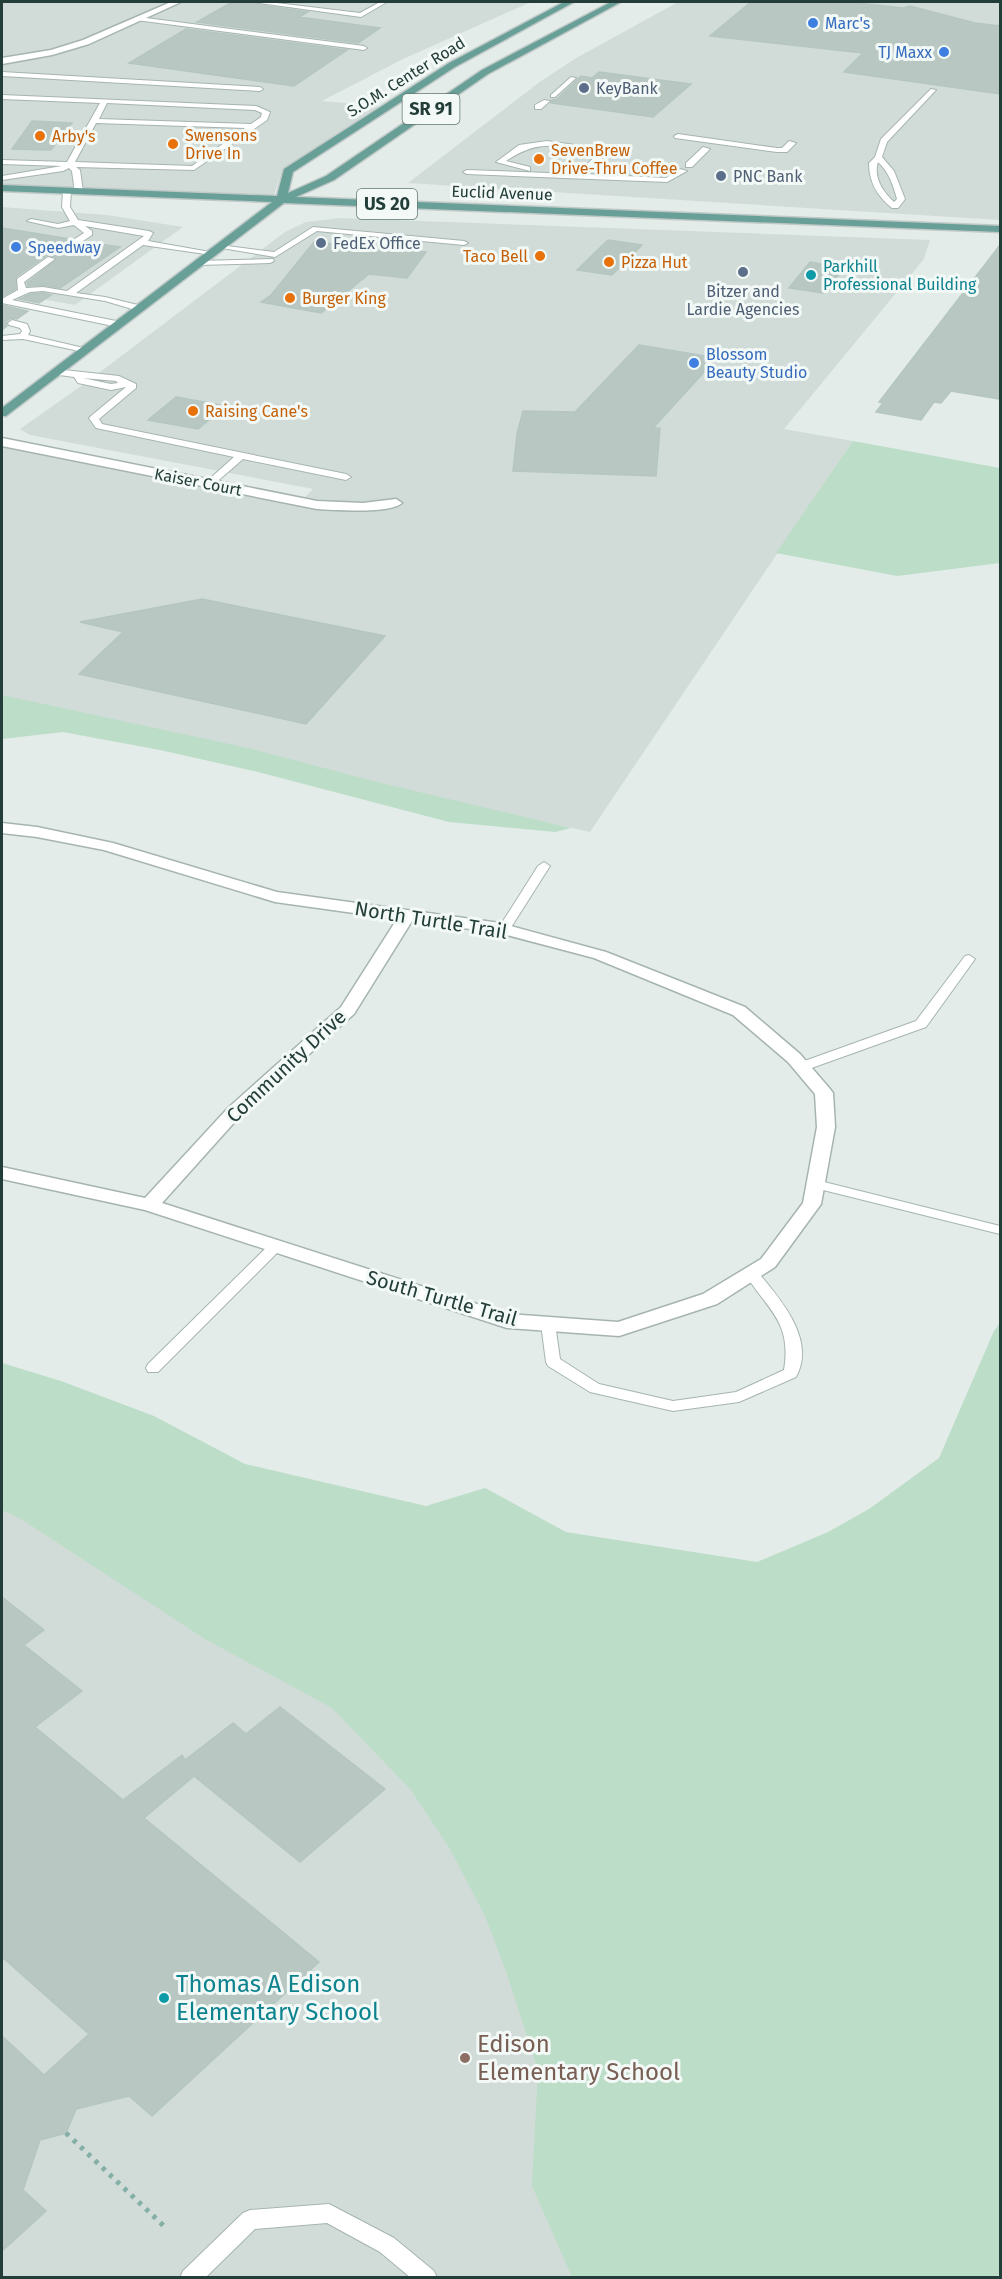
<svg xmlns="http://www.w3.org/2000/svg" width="1002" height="2279" font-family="'Fira Sans',sans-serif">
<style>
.built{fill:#d1dcd8}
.green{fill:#bcddc8}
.building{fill:#b8c7c2;stroke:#b5c6c0;stroke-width:1.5}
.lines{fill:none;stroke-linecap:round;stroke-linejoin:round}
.service-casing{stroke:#a6b4b1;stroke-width:2}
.minor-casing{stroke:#a6b4b1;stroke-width:3}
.primary-casing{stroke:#c1c9c8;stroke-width:3}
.path{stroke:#84afa6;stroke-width:5;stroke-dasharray:4 6;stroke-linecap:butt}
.service{fill:#fff;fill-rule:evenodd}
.minor{fill:#fff;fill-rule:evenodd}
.primary{fill:#68a098;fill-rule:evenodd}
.shop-dot{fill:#3f7fe0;stroke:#f3f9f6;stroke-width:2}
.service-dot{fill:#5c6f8a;stroke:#f3f9f6;stroke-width:2}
.food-dot{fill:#e8710a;stroke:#f3f9f6;stroke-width:2}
.culture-dot{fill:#0f9aa8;stroke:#f3f9f6;stroke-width:2}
.education-dot{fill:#8d6e63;stroke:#f3f9f6;stroke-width:2}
.labels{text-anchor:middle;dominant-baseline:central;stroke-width:6;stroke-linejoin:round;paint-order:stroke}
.far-shop-label{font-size:16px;fill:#366cbe;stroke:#f3f9f6;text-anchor:start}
.far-street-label{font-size:16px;fill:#233d39;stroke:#f3f9f6}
.far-service-label{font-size:16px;fill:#4e5e75;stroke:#f3f9f6;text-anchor:start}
.far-food-label{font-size:16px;fill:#c56008;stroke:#f3f9f6;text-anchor:start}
.far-culture-label{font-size:16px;fill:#0d838f;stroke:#f3f9f6;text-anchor:start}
.shield{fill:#f3f9f6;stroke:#617572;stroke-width:1.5}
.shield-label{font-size:18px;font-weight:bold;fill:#233d39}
.street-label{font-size:20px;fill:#233d39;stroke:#f3f9f6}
.near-culture-label{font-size:24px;fill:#0d838f;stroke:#f3f9f6;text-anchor:start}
.near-education-label{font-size:24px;fill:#785e54;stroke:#f3f9f6;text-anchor:start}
</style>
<rect width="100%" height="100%" fill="#e3ece9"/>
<path class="built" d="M2 2H531L403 59 322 101 378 106 282 171 273 198 2 186Z
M678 2H1000V220L408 183 541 81 578 57Z
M2 207 107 215 183 227 75 305 2 292Z
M340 218 930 240 924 259 784 429 853 441 590 832 2 703V446L297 505 313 489 30 435 20 429 91 379 285 232 306 222Z
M2 1422 1000 1745V1839L857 2277 2 2278Z"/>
<path class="green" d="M853 441 1000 468V563L897 576 776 553Z
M2 695 248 748 377 782 571 828 555 832 449 822 258 772 160 750 63 732 2 739Z
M1000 1323V2271L997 2278 572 2277 532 2186 538 2070 506 1971 485 1916 450 1849 411 1790 332 1708 205 1639 21 1519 2 1510V1363L61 1381 154 1416 245 1464 426 1506 485 1488 566 1532 757 1562 828 1532 869 1509 939 1458 994 1331Z"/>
<path class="building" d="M232 2H251L253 4 308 12 299 17 380 28 358 43 197 22Z
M751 2H848L903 8 910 6 975 23 1000 26V94L844 72 863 53 710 36Z
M186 29 347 50 294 86 129 63Z
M599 72 691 84 653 117 551 103 552 100 557 99 581 76 592 78Z
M32 121 72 123 51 150 12 149Z
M2 228 70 239 61 245 60 251 62 253H69L86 242 120 247 60 288 43 285 28 286 27 283 57 259 56 257 47 255 16 277V289L2 297Z
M608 240 642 245 612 275 577 270Z
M314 242 426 252 407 278 369 274 321 313 261 302 271 295Z
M1000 245V399L951 391 941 403 934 402 921 420 876 412 883 403 879 402Z
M810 262 845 268 823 293 789 288Z
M43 293 51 295 39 303 19 299 31 294Z
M2 305 28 311 17 319 11 318 6 322 7 326 2 330Z
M639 345 717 358 653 428H660L656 476 513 471 517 434 523 411 575 412Z
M176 397 226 406 198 429 148 420Z
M202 599 385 636 306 724 79 674 123 632 80 622Z
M2 1597 44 1630 24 1645 82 1691 35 1727 123 1800 182 1755 185 1760 233 1723 246 1734 280 1707 385 1789 300 1862 194 1776 144 1818 319 1962 152 2116 129 2096 76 2109 66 2133 40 2140 23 2190 46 2211 2 2251V2036L44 2075 89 2034 2 1957Z"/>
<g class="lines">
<g class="service-casing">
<path id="service" d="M253 2H268L360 13 380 2H387L361 17Z
M138 17 364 46 367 48 364 50 136 20Z
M2 72 260 87 263 89 260 91 2 76Z
M571 77 576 78 555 97H551V95Z
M931 89 936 90 887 142 882 157 894 171 905 199 898 208H892C877 196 869 182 869 163L875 157 881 139ZM878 162C889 172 893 185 897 199L894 202C883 192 873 177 878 162Z
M2 95 256 106 270 112 267 120 194 170 76 167 80 170 83 192 79 194 75 192 72 171 69 168 63 171 2 180V176L62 166 2 164V160L67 162 100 103 2 99ZM107 103 255 110 262 113 261 117 251 124 99 119ZM96 123 245 128 192 166 75 162Z
M544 100 550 101 541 109H535V105Z
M678 134 777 148H782L789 141 796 143 787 152H777L675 138 674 136Z
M547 141 603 149 606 146H612V150L584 174 666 178 680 169 687 171 667 182 467 174 463 172 467 170 576 174 599 153C560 147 541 137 506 161L530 167V171L496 162 519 145Z
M703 147 710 149 692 167H686V163Z
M67 189 71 191 70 207 78 220 149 231 153 233 148 241 216 253 212 255 143 245 76 293 105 297 142 306V310L139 311 105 301 43 291 30 292 12 300 121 322 122 324 118 327 2 303V299L18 290 17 279 48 257 55 259 24 282 26 288 43 287 67 291 144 236 85 226 92 231V235L68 251H62V247L84 233 74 225 58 228 27 221 31 219 58 224 70 221 62 207 63 191Z
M313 227 464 241 468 243 464 245 317 231 275 257 216 247 220 245 274 252Z
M273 259 274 261 270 263 198 265 194 263 198 261Z
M12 320 27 324 30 331 28 335 88 349 84 352 23 339 2 340V336L20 334 22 331 20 328 9 325 8 323Z
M55 369 119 376 136 384V388L99 419 102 424 346 474 351 477 346 480 243 459 212 486H206V482L234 457 96 428 89 418 91 416 126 387 111 390 78 383 74 377 52 374V370ZM83 378 116 381 118 383 111 384Z
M544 862 550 866 510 929 508 932H500L498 929 538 866Z
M969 955 975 959 926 1027 806 1070 801 1071 794 1067 796 1064 916 1021 965 956Z
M816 1180 1000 1226V1234L811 1187 809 1184Z
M276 1241 283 1246 281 1249 158 1372H148L146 1368 148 1364 271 1243Z
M752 1269 757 1271C779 1298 817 1339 796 1377L739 1402 673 1411 590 1392 548 1366 546 1362 541 1324 543 1320H553L555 1324 560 1359 599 1384 673 1401 736 1392 784 1370C792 1322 768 1310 745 1274Z
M329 2204 394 2238 434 2271 437 2278H411L380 2252 327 2223 255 2229 205 2278H180L183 2271 243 2213 250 2210Z"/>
</g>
<g class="minor-casing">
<path id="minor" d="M171 2H181L89 44 52 55 2 64V58L51 50 83 40Z
M2 438 317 501 363 503 396 499 402 503C390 514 335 510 317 509L2 446Z
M2 823 37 827 113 843 277 892 500 923 606 952 745 1007 800 1054 830 1089 833 1093 835 1127 821 1204 775 1267 717 1304 619 1336 507 1328 145 1210 2 1179V1167L145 1198 228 1108 341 1007 397 919 275 902 104 850 37 837 2 833ZM412 921 499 933 594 958 733 1015 788 1062 815 1094 817 1127 803 1203 761 1259 703 1294 618 1322 508 1314 162 1203 240 1116 354 1014Z"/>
</g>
<g class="primary-casing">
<path id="primary" d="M564 2H574L455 67 293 172 288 193 326 176 482 70 611 2H621L488 74 334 180 296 197 1000 226V232L284 203 6 416H2V408L272 202 2 191V185L277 196 284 169 449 63Z"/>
</g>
<path class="path" d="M66 2133 167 2229"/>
<use href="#service" class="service"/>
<use href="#minor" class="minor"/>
<use href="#primary" class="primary"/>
</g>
<g class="shop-dot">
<circle cx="813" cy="23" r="6"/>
<circle cx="944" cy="52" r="6"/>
<circle cx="16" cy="247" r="6"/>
<circle cx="694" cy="363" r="6"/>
</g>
<g class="service-dot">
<circle cx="584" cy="88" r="6"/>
<circle cx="721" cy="176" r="6"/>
<circle cx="321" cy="243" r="6"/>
<circle cx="743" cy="272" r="6"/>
</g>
<g class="food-dot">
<circle cx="40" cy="136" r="6"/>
<circle cx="173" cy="144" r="6"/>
<circle cx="539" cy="159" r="6"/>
<circle cx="540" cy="256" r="6"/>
<circle cx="609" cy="262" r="6"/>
<circle cx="290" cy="298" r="6"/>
<circle cx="193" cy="411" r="6"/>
</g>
<g class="culture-dot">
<circle cx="811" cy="275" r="6"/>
<circle cx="164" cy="1998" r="6"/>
</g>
<circle class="education-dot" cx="465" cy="2058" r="6"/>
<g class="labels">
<g class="far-shop-label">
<text x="825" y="23">Marc's</text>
<text x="932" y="52" text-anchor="end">TJ Maxx</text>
<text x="28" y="247">Speedway</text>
<text x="706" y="354">Blossom<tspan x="706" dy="18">Beauty Studio</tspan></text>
</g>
<g class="far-street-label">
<text transform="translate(406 77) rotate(-32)">S.O.M. Center Road</text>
<text transform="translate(502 193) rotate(2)">Euclid Avenue</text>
<text transform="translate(198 482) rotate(11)">Kaiser Court</text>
</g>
<g class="far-service-label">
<text x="596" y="88">KeyBank</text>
<text x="733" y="176">PNC Bank</text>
<text x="333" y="243">FedEx Office</text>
<text x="743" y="291" text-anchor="middle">Bitzer and<tspan x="743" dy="18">Lardie Agencies</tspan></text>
</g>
<g class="far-food-label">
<text x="185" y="135">Swensons<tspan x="185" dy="18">Drive In</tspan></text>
<text x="52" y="136">Arby's</text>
<text x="551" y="150">SevenBrew<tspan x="551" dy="18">Drive-Thru Coffee</tspan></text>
<text x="528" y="256" text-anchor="end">Taco Bell</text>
<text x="621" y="262">Pizza Hut</text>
<text x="302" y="298">Burger King</text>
<text x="205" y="411">Raising Cane's</text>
</g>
<g class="far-culture-label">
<text x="823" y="266">Parkhill<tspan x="823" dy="18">Professional Building</tspan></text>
</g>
<g class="shield">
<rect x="402.5" y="94" width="57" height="30" rx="4.5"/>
<rect x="357" y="189" width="60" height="30" rx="4.5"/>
</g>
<g class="shield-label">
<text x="431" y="109">SR 91</text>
<text x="387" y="204">US 20</text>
</g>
<g class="street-label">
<text transform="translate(431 920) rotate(9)">North Turtle Trail</text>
<text transform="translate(286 1066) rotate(-43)">Community Drive</text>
<text transform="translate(442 1298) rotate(16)">South Turtle Trail</text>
</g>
<g class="near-culture-label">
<text x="176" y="1984">Thomas A Edison<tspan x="176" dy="28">Elementary School</tspan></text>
</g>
<g class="near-education-label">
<text x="477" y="2044">Edison<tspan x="477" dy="28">Elementary School</tspan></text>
</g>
</g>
<rect width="1002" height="2279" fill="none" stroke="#233d39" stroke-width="6"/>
</svg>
